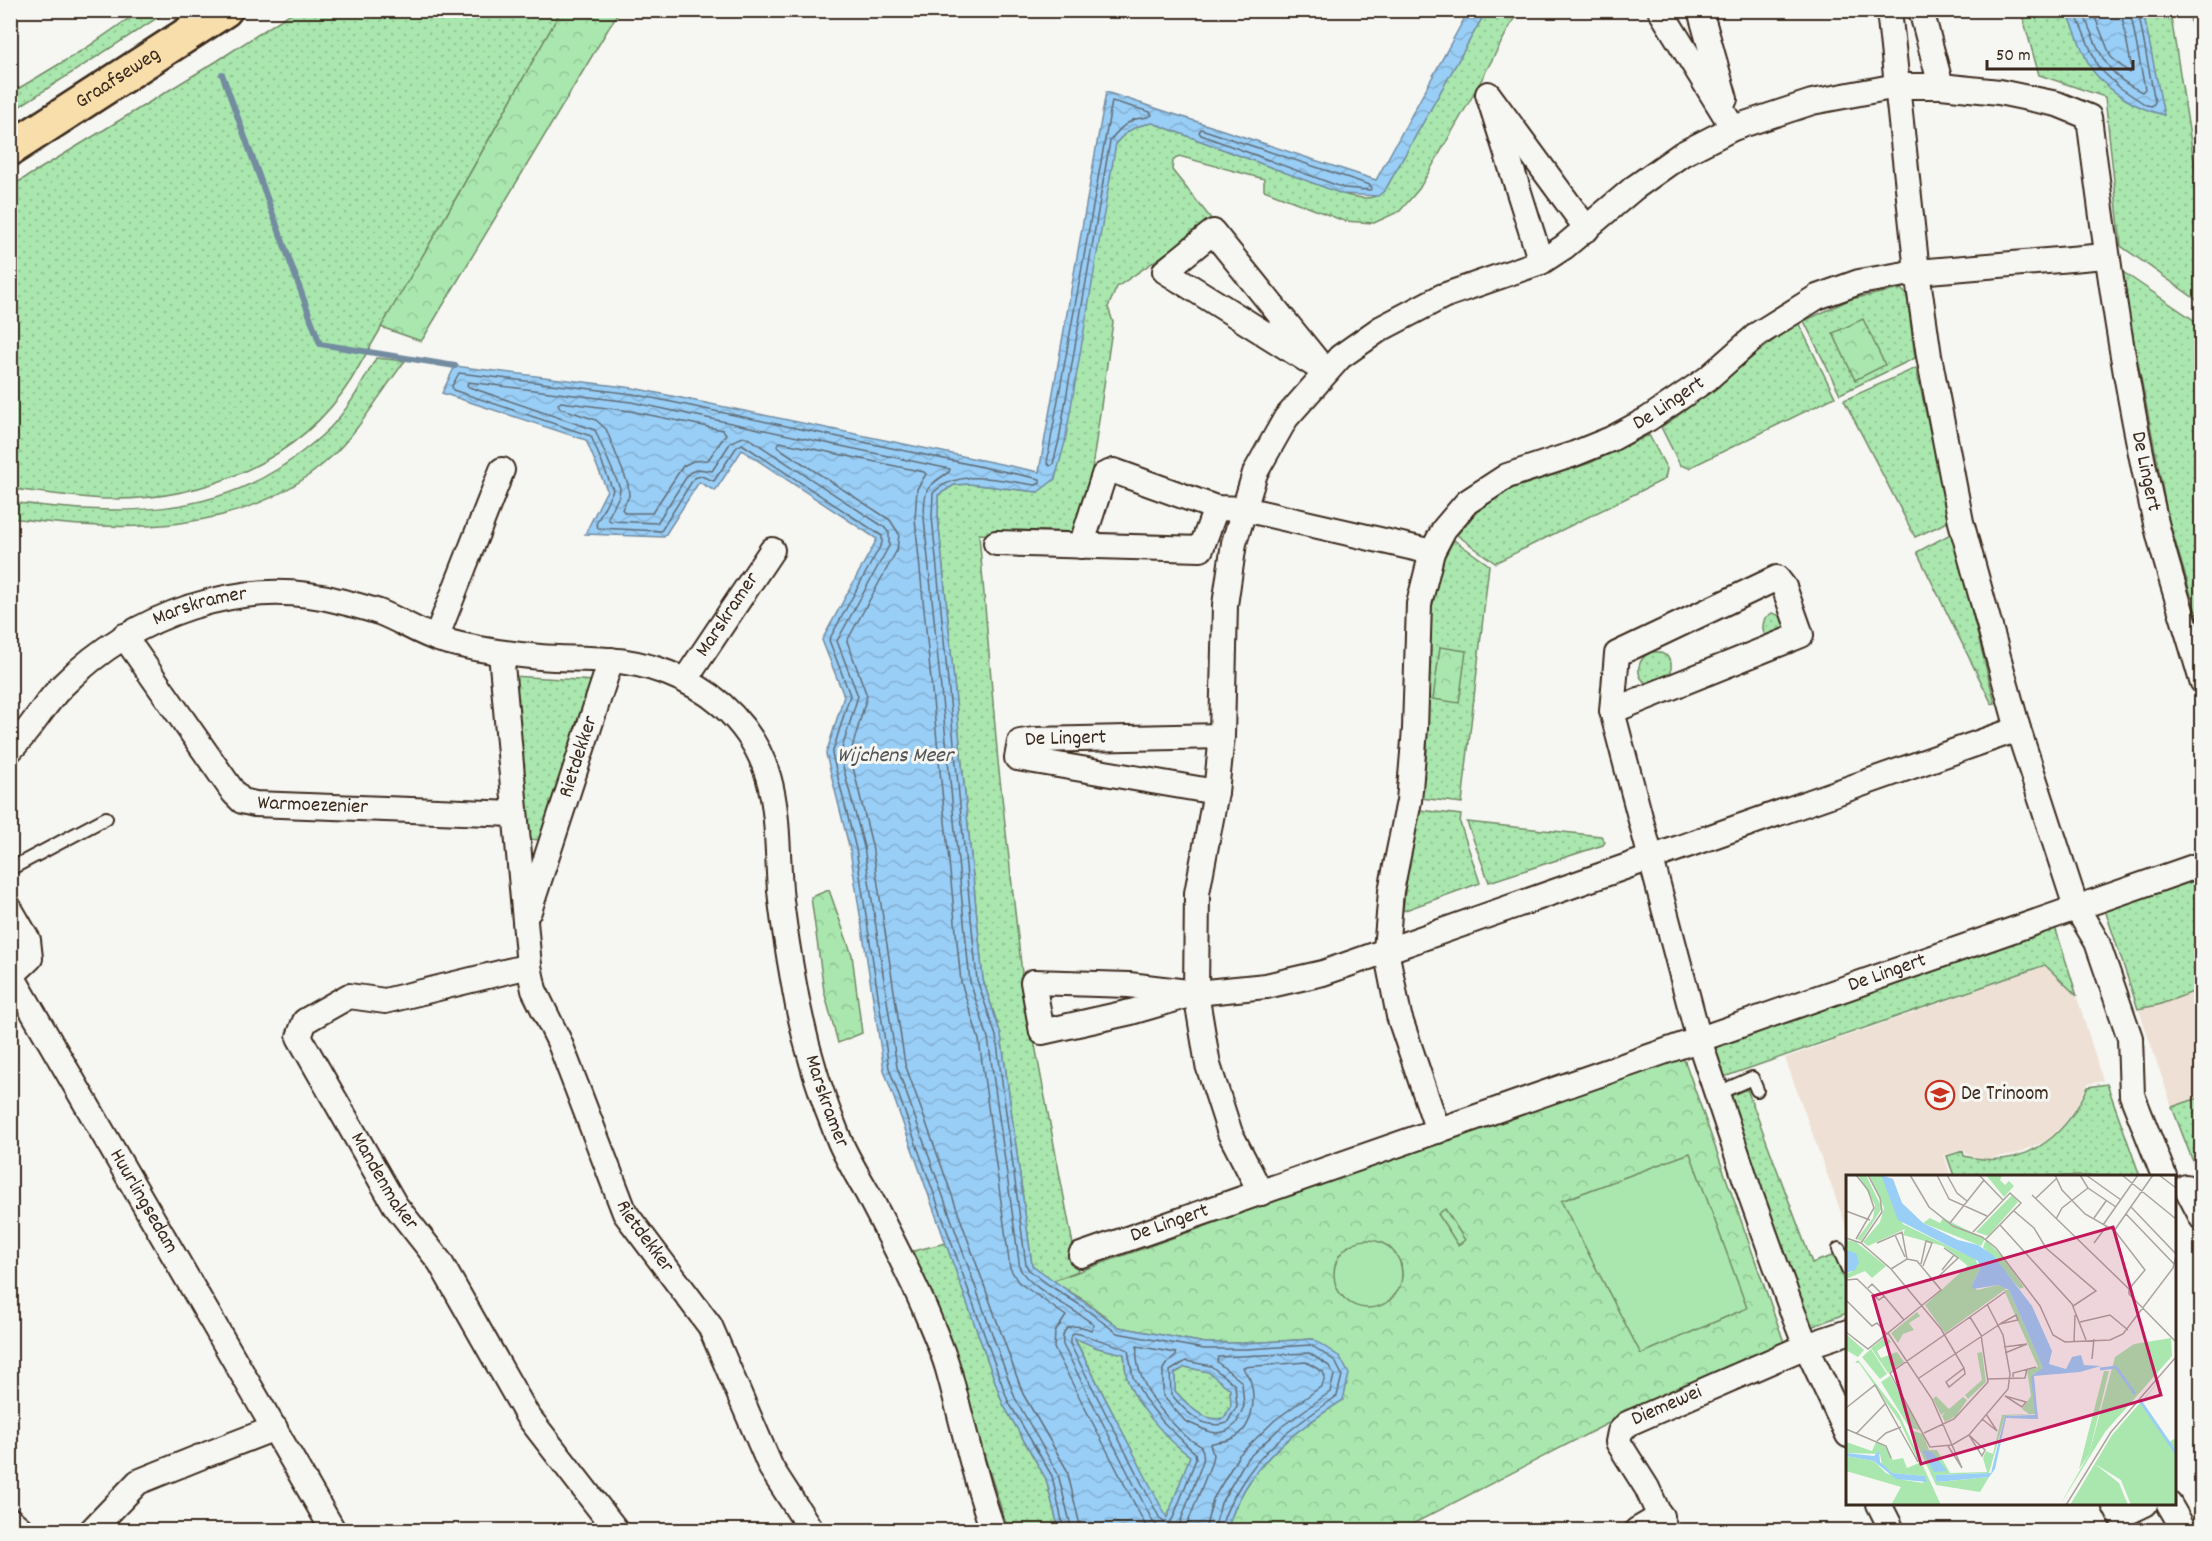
<svg xmlns="http://www.w3.org/2000/svg" width="2212" height="1541" font-family="Dekko,sans-serif">
<style>
.built{fill:#eee0d4}
.grass{fill:url(#grass-dots);stroke:#728866;stroke-width:1.5}
.forest{fill:url(#forest-crowns);stroke:#728866;stroke-width:1.5;fill-rule:evenodd}
.pitch{fill:#a9e7ae;stroke:#728866;stroke-width:1.5}
.water{fill:url(#water-waves);stroke:#738ca0;stroke-width:1.5;fill-rule:evenodd}
.lines{fill:none;stroke-linecap:round;stroke-linejoin:round}
.shore{stroke:#616c75;stroke-width:1.5}
.stream{stroke:#738ca0;stroke-width:6}
.service-casing{stroke:#3b2a1e;stroke-width:16}
.minor-casing{stroke:#3b2a1e;stroke-width:28}
.primary-casing{stroke:#3b2a1e;stroke-width:38}
.service{stroke:#f6f6f2;stroke-width:12}
.minor{stroke:#f6f6f2;stroke-width:24}
.primary{stroke:#f8deab;stroke-width:33}
.labels{text-anchor:middle;dominant-baseline:central;stroke-width:6;stroke-linejoin:round;paint-order:stroke}
.street-label{font-size:21px;fill:#3b2a1e;stroke:#f6f6f2}
.poi-label{font-size:21px;fill:#3b2a1e;stroke:#f6f6f2;text-anchor:start}
.water-label{font-size:22px;font-style:italic;fill:#525354;stroke:#f6f6f2}
.inset-river{fill:none;stroke:#99cef7;stroke-width:3}
.inset-road{fill:none;stroke:#aba49d;stroke-width:1.5}
.view{fill:#c2185b;fill-opacity:0.15;stroke:#c2185b;stroke-width:3}
.inset-edge{fill:none;stroke:#3b2a1e;stroke-width:3}
</style>
<defs>
<pattern id="grass-dots" width="8" height="8" patternUnits="userSpaceOnUse" patternTransform="scale(1.5)"><rect width="8" height="8" fill="#a9e7ae"/><path d="M2 2h.1M6 6h.1" fill="none" stroke="#92c695" stroke-width="1.8" stroke-linecap="round"/></pattern>
<pattern id="forest-crowns" width="20" height="18" patternUnits="userSpaceOnUse" patternTransform="scale(1.5)"><rect width="20" height="18" fill="#a9e7ae"/><path d="M2 6a3 3 0 1 1 6 0M12 15a3 3 0 1 1 6 0" fill="none" stroke="#92c695"/></pattern>
<pattern id="water-waves" width="16" height="10" patternUnits="userSpaceOnUse" patternTransform="scale(1.5)"><rect width="16" height="10" fill="#99cef7"/><path d="M0 5q4-4 8 0t8 0" fill="none" stroke="#85b1d3"/></pattern>
</defs>
<rect width="100%" height="100%" fill="#f6f6f2"/>
<filter id="ink" filterUnits="userSpaceOnUse"><feTurbulence type="fractalNoise" baseFrequency=".0167" numOctaves="2"/><feDisplacementMap in="SourceGraphic" scale="12" xChannelSelector="R" yChannelSelector="G"/><feConvolveMatrix kernelMatrix="1 2 1 2 8 2 1 2 1" color-interpolation-filters="sRGB"/></filter>
<g filter="url(#ink)">
<path class="built" d="M2201 907V1097L2172 1107 2139 1010 2153 1005Z
M2045 966 2077 997 2103 1081 2088 1084 2077 1106 2063 1125 2046 1141 2016 1154 1983 1159 1966 1154 1965 1149 1944 1155 1951 1176H1848L1847 1229 1785 1058Z"/>
<path class="grass" d="M141 10 168 11 11 112V93L86 48Z
M294 11H561L447 214 351 380C299 462 202 501 106 499 75 498 42 492 11 489L10 187 217 61Z
M1486 11H1518L1476 90 1419 189 1400 211 1374 223 1344 221 1264 190V179L1179 156 1173 161 1172 170 1213 221 1117 287 1108 307 1113 322 1082 539 979 534 998 762 1023 982 1078 1271 1052 1281 1032 1265 1001 1035 983 980 938 517V495L954 485 969 484 1038 492 1116 143C1127 130 1136 125 1153 123L1343 194C1358 198 1372 202 1385 190Z
M2021 11H2067L2093 71 2163 115 2143 11H2170L2201 205V303L2121 246 2105 97 2039 75Z
M2189 11H2201V84Z
M2120 270 2201 325V629L2168 517Z
M1901 289 1907 295 1915 358 1840 394 1804 321 1851 299Z
M1798 322 1835 397 1689 468 1680 465 1661 427C1710 396 1751 355 1798 322Z
M376 358 405 361C380 393 360 430 330 458 243 538 120 532 11 518V502C115 515 217 521 303 451 315 442 327 432 337 420 353 401 364 380 376 358Z
M1916 368 1950 521 1915 537 1844 400Z
M1649 435 1667 469 1665 479 1495 563 1457 535 1477 512 1508 490 1590 463Z
M1952 533 1995 703 1992 704 1917 552Z
M1454 540 1489 565 1462 803 1421 798 1427 751 1430 626 1434 587 1440 565Z
M1772 613 1784 617 1790 627 1766 638C1762 630 1762 626 1765 618Z
M1651 652H1659L1667 656 1671 663V675L1647 684C1634 675 1637 659 1651 652Z
M511 676 595 681 543 840 526 839Z
M1419 810 1461 815 1460 823 1480 883 1403 911 1407 872Z
M1467 822 1601 836 1605 842 1603 845 1489 882Z
M2201 877V989L2158 1005 2138 1009 2105 910Z
M2055 927 2077 996 2045 965 1721 1078 1713 1049Z
M2107 1084 2140 1176H1954L1947 1156 1963 1151 1964 1156C2023 1170 2064 1140 2088 1087Z
M1747 1089 1812 1263 1835 1255 1847 1289V1313L1811 1327 1728 1097Z
M2201 1097V1164L2195 1167 2172 1107Z
M946 1243 1003 1404 1046 1479 1059 1530H1008L950 1347 905 1253Z
M1074 1337 1098 1348 1124 1354C1125 1361 1125 1370 1127 1377 1132 1400 1171 1443 1190 1456L1167 1519Z
M1185 1367 1208 1371 1230 1389 1231 1405 1224 1418C1203 1423 1188 1405 1175 1391V1373Z"/>
<path class="forest" d="M561 11H619L424 337 421 341 381 327 447 214Z
M1863 319 1885 365 1855 380 1833 333Z
M1440 647 1466 651 1459 703 1433 699Z
M829 890 852 955 862 1033 838 1043 824 991 811 897Z
M1683 1056 1784 1342 1632 1411 1401 1530H1227C1246 1466 1289 1435 1342 1400L1313 1339 1247 1343H1205L1119 1327 1084 1300 1052 1281ZM1367 1240 1401 1264 1402 1275 1400 1286 1337 1288C1330 1263 1341 1245 1367 1240Z"/>
<path class="pitch" d="M1690 1153 1747 1308 1641 1354 1561 1201Z
M1445 1209 1465 1240 1458 1245 1438 1214Z
M1334 1274a34 34 0 1 1 68 0a34 34 0 1 1-68 0Z"/>
<path class="water" d="M1469 10 1486 11 1385 190 1378 196 1342 194 1153 123C1136 125 1127 130 1116 143L1065 442 1055 479 1038 492 969 484 954 485 938 495V517L983 980 1001 1035 1032 1265 1119 1327 1205 1343H1247L1313 1339 1340 1357 1349 1374 1343 1400C1289 1435 1246 1466 1227 1530H1059L1046 1479 1003 1404 884 1070 850 850 826 754 844 696 822 640 877 539 742 450 715 491 699 482 664 537 585 534 607 490 586 440 442 393 455 366 633 388 1039 472 1106 92 1376 180ZM1074 1338 1098 1348 1124 1354C1125 1362 1125 1370 1127 1378 1134 1403 1169 1442 1190 1456L1167 1518ZM1185 1367 1208 1372 1230 1389 1231 1405 1224 1418C1203 1423 1188 1405 1175 1391V1373Z
M2067 11H2143L2164 115C2138 109 2110 93 2093 71 2084 59 2074 26 2067 11Z"/>
<g class="lines">
<path class="shore" d="M2074 10 2098 67 2119 87 2146 105 2152 106 2155 102 2138 10
M2082 10C2097 46 2103 75 2142 92L2145 89 2130 10
M2092 10 2111 57 2129 73 2132 70 2121 10
M1112 101 1150 112 1152 115C1147 119 1140 117 1133 120 1123 125 1116 132 1110 141L1059 440 1053 464 1050 466 1047 463 1052 433Z
M1201 129 1370 185 1372 188 1370 190 1344 188 1201 135 1199 132Z
M561 402 630 411 723 430 726 434 708 460 693 461 683 466 652 513H625L622 509 629 496 628 484 606 429 596 420 560 408 558 404Z
M1074 1333C1078 1333 1123 1347 1128 1350L1133 1377 1144 1398 1163 1422 1195 1453 1196 1459 1173 1518 1170 1522H1164L1160 1519 1070 1344V1338Z
M1186 1361 1211 1366 1235 1385 1237 1406 1227 1423C1203 1431 1185 1411 1171 1394L1170 1371Z
M1064 1530 1052 1476 1008 1401 889 1068 856 849 832 754 850 695 829 640 882 543V536L742 444 736 448 714 481 701 476 694 478 661 531 598 528 596 524 613 490 591 436 453 390 452 386 459 373 633 394 1040 479V483L1036 485C1003 481 959 467 933 493L932 517 977 980 996 1036 1026 1265 1029 1270 1049 1285 1080 1305 1117 1333 1204 1349H1247L1311 1345 1335 1361 1342 1375 1337 1396C1297 1425 1265 1444 1239 1488 1231 1501 1223 1515 1221 1530
M1072 1530 1058 1474 1015 1398 897 1067 864 847 840 755 858 696 837 641 889 546V533L884 527 750 439 743 437 731 442 712 471 698 469 689 473 657 523 610 521 608 518 619 496 620 488 595 430 469 387 467 385 468 382 631 402 950 469 949 472C924 488 925 489 924 518L970 982 988 1038 1020 1269C1032 1290 1074 1308 1094 1325L1091 1330C1076 1324 1060 1323 1063 1345L1153 1522 1162 1530 1172 1529 1180 1523 1203 1461C1204 1456 1204 1452 1201 1447 1198 1443 1193 1442 1189 1439 1164 1417 1133 1381 1137 1346L1176 1353V1356L1167 1363 1163 1369V1396L1185 1421 1210 1432 1217 1433 1227 1431 1236 1424 1244 1406 1242 1382 1217 1362 1218 1357 1309 1353 1329 1366 1334 1375 1330 1392 1281 1427 1246 1460 1221 1503 1214 1530
M1081 1530 1067 1470 1023 1394 905 1064 872 845 850 755 867 696 847 641 897 550 899 534 890 520 779 448 778 445 780 442 924 472 926 474 917 489 915 519 961 982 979 1040 1010 1268 1018 1282 1066 1316 1055 1332 1054 1348 1148 1530
M1185 1530 1211 1464 1213 1455 1210 1444C1217 1441 1226 1442 1233 1438 1252 1430 1256 1401 1251 1383 1250 1376 1244 1373 1243 1367L1306 1362 1323 1372 1325 1377 1322 1386 1275 1420 1239 1455 1213 1499 1205 1530"/>
<path class="stream" d="M222 74 320 344 455 366"/>
<g class="service-casing">
<path id="service" d="M10 869 106 818
M1716 1094 1752 1078 1757 1090
M1839 1249 1848 1269"/>
</g>
<g class="minor-casing">
<g id="minor">
<path d="M1660 10 1733 128"/>
<path d="M1700 10 1725 99"/>
<path d="M1889 10 1917 272 1929 356 1961 522 2018 729 2076 907 2097 942 2130 1038 2132 1095 2164 1176"/>
<path d="M1921 10 1941 86"/>
<path d="M1213 232 1326 372 1165 271Z"/>
<path d="M1541 262 1488 94 1587 229"/>
<path d="M996 543 1201 549 1216 508"/>
<path d="M1081 546 1104 475 1114 471 1216 508 1244 509 1432 552"/>
<path id="s1" d="M124 636 234 793 242 801 255 804 515 814"/>
<path d="M436 638 502 470"/>
<path id="s2" d="M501 653 529 966 534 990 559 1041 625 1213 710 1326 771 1468 811 1530"/>
<path id="s3" d="M685 680 772 550"/>
<path d="M1612 711 1617 654 1777 578 1784 587 1801 635 1612 711 1699 1040 1751 1196 1793 1313 1806 1346 1848 1435"/>
<path id="s4" d="M10 750C31 730 43 705 63 685 133 615 241 575 339 601 352 604 366 608 379 612 400 620 419 633 441 640 473 649 506 654 540 657 562 659 584 658 607 660 647 662 691 678 722 705 782 759 775 817 780 890 783 923 789 957 795 990 804 1041 820 1094 840 1142 848 1160 858 1177 868 1194 887 1231 907 1268 924 1307 932 1327 942 1348 948 1369 963 1423 974 1478 993 1530"/>
<path id="s5" d="M1216 792 1017 758 1020 742 1034 740 1222 736"/>
<path d="M10 909 28 940 30 958 10 977"/>
<path id="s6" d="M529 911 611 660"/>
<path id="s7" d="M529 966 385 1001 349 996 305 1021 299 1037 395 1205 440 1262 527 1415 616 1530"/>
<path id="s8" d="M12 976 333 1530"/>
<path d="M1033 982 1129 985 1196 993 1131 1012 1042 1032Z"/>
<path d="M1196 993 1266 986 1323 973 2018 729"/>
<path id="s9" d="M1438 1131 1399 1016 1386 950 1391 891 1409 801 1415 729 1419 604 1432 552 1444 529 1467 502 1507 476 1574 454 1611 439 1648 419 1707 379 1758 334 1817 297 1859 282 1917 272 2106 256"/>
<path d="M2186 1187 2202 1218"/>
<path id="s10" d="M1261 1193 1230 1133 1208 1065 1196 993 1197 893 1216 792 1222 736 1225 605 1234 543 1255 473 1286 418 1340 357 1380 329 1443 296 1541 262 1564 247 1634 188 1682 154 1733 128 1812 102 1897 86H1941L1999 92 2057 104 2089 117C2106 253 2125 389 2156 523 2169 576 2187 628 2202 681"/>
<path id="s11" d="M1081 1255 2202 864"/>
<path d="M208 1454 275 1428"/>
<path d="M1879 1504 1892 1530"/>
<path d="M2114 1504 2120 1516 2145 1504"/>
<path d="M2169 1504 2184 1530"/>
<path d="M10 1520 22 1530"/>
<path d="M92 1530 138 1482 200 1457"/>
<path d="M1637 1530 1661 1516"/>
<path id="s12" d="M1666 1530 1647 1488 1618 1442 1620 1432 1627 1424 1806 1346 1848 1332"/>
</g>
</g>
<g class="primary-casing">
<g id="primary">
<path id="s13" d="M10 149 225 10"/>
</g>
</g>
<use href="#service" class="service"/>
<use href="#minor" class="minor"/>
<use href="#primary" class="primary"/>
</g>
</g>
<defs>
<g id="school-ring" transform="scale(1.5)"><circle r="9.5" fill="#f6f6f2" stroke="#c8321e" stroke-width="1.5"/><path d="M0-5L7-2L0 1L-7-2ZM-4 1L0 2.5L4 1V4Q0 6-4 4Z" fill="#c8321e"/></g>
</defs>
<g fill-rule="evenodd">
<use href="#school-ring" x="1940" y="1095"/>
</g>
<g class="labels">
<g class="street-label">
<text stroke="none"><textPath href="#s13" startOffset="129">Graafseweg</textPath></text>
<text stroke="none"><textPath href="#s9" startOffset="878">De Lingert</textPath></text>
<text stroke="none"><textPath href="#s10" startOffset="2066">De Lingert</textPath></text>
<text stroke="none"><textPath href="#s4" startOffset="244">Marskramer</textPath></text>
<text stroke="none"><textPath href="#s3" startOffset="78">Marskramer</textPath></text>
<text stroke="none"><textPath href="#s5" startOffset="264">De Lingert</textPath></text>
<text stroke="none"><textPath href="#s6" startOffset="162">Rietdekker</textPath></text>
<text stroke="none"><textPath href="#s1" startOffset="274">Warmoezenier</textPath></text>
<text stroke="none"><textPath href="#s11" startOffset="854">De Lingert</textPath></text>
<text stroke="none"><textPath href="#s4" startOffset="1206">Marskramer</textPath></text>
<text stroke="none"><textPath href="#s7" startOffset="420">Mandenmaker</textPath></text>
<text stroke="none"><textPath href="#s8" startOffset="261">Huurlingsedam</textPath></text>
<text stroke="none"><textPath href="#s11" startOffset="94">De Lingert</textPath></text>
<text stroke="none"><textPath href="#s2" startOffset="610">Rietdekker</textPath></text>
<text stroke="none"><textPath href="#s12" startOffset="165">Diemewei</textPath></text>
</g>
<g class="poi-label">
<text x="1961" y="1095">De Trinoom</text>
</g>
<g class="water-label">
<text x="895" y="756">Wijchens Meer</text>
</g>
</g>
<g transform="translate(1846 1175)">
<rect width="330" height="330" fill="#f6f6f2"/>
<path d="M12 0H20L36 33 15 66 11 64 27 43 29 30ZM23 0H35L57 49 129 84 122 91 97 71 57 60 59 54 22 71 17 67 34 47 38 33ZM140 0H156L154 5 159 10 163 6 168 11 158 22ZM166 20 172 27 142 61 130 57ZM84 43 94 48 97 43 139 64 135 71 77 48ZM0 65 10 67 40 91 26 103 19 96 0 104V98L6 97ZM140 65 155 80 178 112 174 114 137 72ZM158 115H163L198 195 187 199 189 239 159 241 143 298 89 300 92 307 143 302 134 317 90 310 64 255 77 259 83 275H91L104 298 141 297 137 283 140 276 147 279 156 240 183 239 176 234 185 221 181 195 192 192ZM71 137 74 141 63 148 68 155 57 159 52 168 45 158ZM0 159 18 175 12 182 0 175ZM40 161 45 167 31 176 35 183 51 177 58 187 42 198 25 173ZM325 163 326 181 259 257 214 330 243 279 269 182 288 169ZM136 177 140 207 122 224 119 220 136 205 131 178ZM12 185 53 239 95 330H45L55 312 0 296V281L28 286 40 298 58 305 77 308 79 301 46 298 36 290 34 279 0 278V267L26 276 30 267 40 272 47 285 57 283 61 293 73 288 54 247 13 188H9ZM320 198 295 228 323 267 330 263V330H285L275 305 249 289 273 308 282 330H224L266 260ZM44 201 76 256 63 252 35 207ZM90 221 103 234 117 222 121 225 110 241 99 247 96 241 99 237 95 240 87 224Z" fill="#a9e7ae"/>
<path d="M129 84 134 94 126 110 131 115 152 110 161 113 99 158 79 130ZM25 174 41 199 34 204 16 182ZM258 196H263L243 279 233 294Z" fill="#a9e7ae"/>
<path d="M95 124 108 138 96 147 84 132Z" fill="#a9e7ae"/>
<path d="M35 0 47 4 56 28 77 48 112 65 132 70 147 80 186 131 206 176 203 189 220 194 226 182 235 180 238 190 255 191 234 197 188 201 192 244 160 243 149 294 143 302 91 307 89 300 145 298 159 241 189 240 185 201 197 193 163 115 152 110 127 114 126 110 134 94 132 86 52 45ZM0 75 10 78 13 87 9 95 0 98ZM76 275 86 277 101 296 88 297ZM33 276 34 287 46 298 79 301 81 307 50 304 28 286 0 281V278L28 281Z" fill="#99cef7"/>
<path class="inset-river" d="M254 194 270 192 289 219M295 227 330 278"/>
<path class="inset-road" d="M64 0 83 32 107 51 136 62 150 73 194 131 207 160 219 167 264 165 277 159 327 93 330 81M91 0 103 24 141 41M101 0 111 18 121 26M133 0 157 25M209 0 216 15 239 39 269 56 299 95 283 114M234 0 242 13 270 32M240 0 275 25M276 0 330 44M313 0 330 13M186 20 283 114V119L330 167M190 23 210 4M285 32 330 79M0 36 24 45M168 36 188 53 200 73 250 116 227 131M280 39 328 89M248 43 260 26M210 44 216 33 242 13M104 48 138 5M154 50 226 129 240 165M257 50 292 0M268 56 307 0M127 57 164 18 175 28 140 64M49 60 59 82M0 63 15 68 45 94 95 154 118 193 100 207 103 212 119 199 118 193M10 64 28 33 22 15 10 0M15 68 36 37 34 23 22 0M31 68 56 57 61 84M248 68 260 52M75 89 80 66 86 68 77 91M96 95 108 80M92 102 112 83 98 73M0 105 11 104 33 125 38 121 58 145M22 113 26 109 38 121M0 125 26 151 31 148 41 159M141 129 157 160 164 199 162 214 123 260 106 270 84 272 44 198 124 142 159 117M170 140 172 145 154 149 161 145ZM234 147 264 140 282 155M0 157 22 174 95 115 71 86 61 84 45 94M42 158 86 224 116 293 102 271M228 167 229 140M158 172 181 169 159 178M246 184 248 164M167 202V198L190 192M73 203 154 149M142 204 179 203 181 194M159 221 180 227 176 232ZM0 233 29 210 72 287M136 244 151 256 140 239M0 254 40 271 45 283M78 258 108 244 142 207 135 160 124 142M10 259 40 228M123 260 139 275 136 281ZM31 266 40 258 55 252M220 330 265 257 330 182"/>
<path class="view" d="M267 52 315 220 75 289 27 121Z"/>
<rect width="330" height="330" class="inset-edge"/>
</g>
<rect width="2212" height="1541" fill="none" stroke="#f6f6f2" stroke-width="36"/>
<rect x="18" y="18" width="2176" height="1505" fill="none" stroke="#3b2a1e" stroke-width="2" filter="url(#ink)"/>
<path d="M1987 60v9h146v-9" fill="none" stroke="#3b2a1e" stroke-width="3"/>
<text x="1996" y="60" font-size="18" fill="#3b2a1e" stroke="#f6f6f2" stroke-width="4.5" paint-order="stroke">50 m</text>
</svg>
